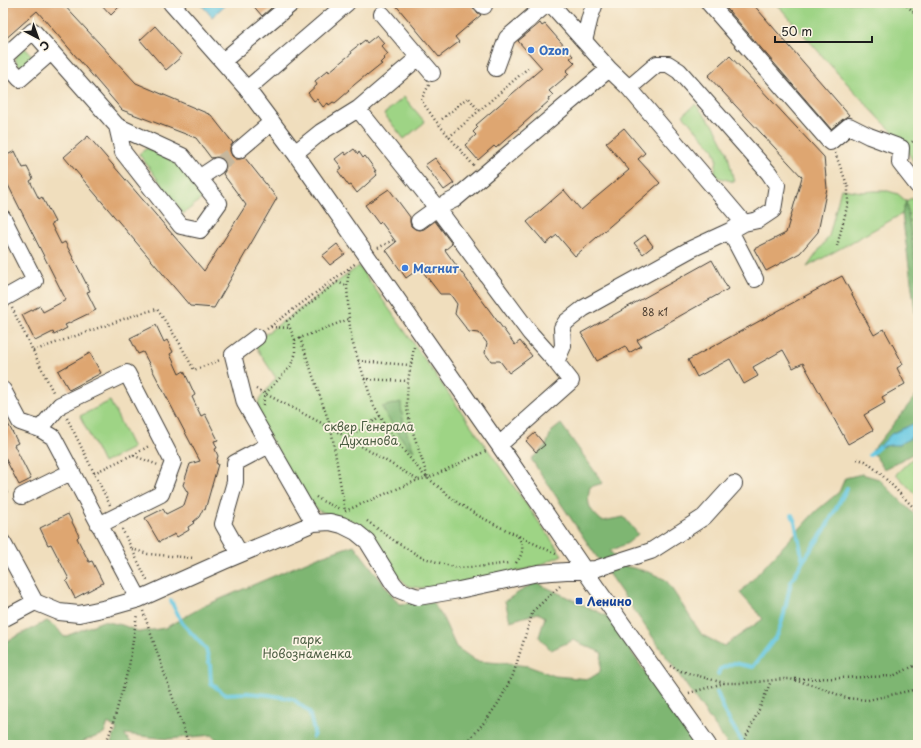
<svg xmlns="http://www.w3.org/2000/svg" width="921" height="748" font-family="'Playpen Sans',sans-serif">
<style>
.green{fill:#9ed485;stroke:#5d7850}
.forest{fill:#7eb672;stroke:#4d6947}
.water{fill:#64c7e2;stroke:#40727f}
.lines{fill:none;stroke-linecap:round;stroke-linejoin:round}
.stream{stroke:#64c7e2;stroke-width:4}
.building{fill:#dea671}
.minor-tunnel{stroke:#c6b79d;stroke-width:16;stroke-dasharray:16 8;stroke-linecap:butt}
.minor-casing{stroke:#3c3934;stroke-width:18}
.path{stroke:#3c3934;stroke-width:2.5;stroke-dasharray:1 3;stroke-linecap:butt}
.minor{stroke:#fff;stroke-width:16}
.shop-dot{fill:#3f7fe0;stroke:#fcf5e5;stroke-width:1.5}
.transit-dot{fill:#1a4fb4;stroke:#fcf5e5;stroke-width:1.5}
.labels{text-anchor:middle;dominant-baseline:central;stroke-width:3.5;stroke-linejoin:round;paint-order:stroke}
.number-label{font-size:10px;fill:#4c3e31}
.shop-label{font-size:12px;font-weight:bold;fill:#366cbe;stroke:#fcf5e5;text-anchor:start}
.park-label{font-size:12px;fill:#4a5c41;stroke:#fcf5e5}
.transit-label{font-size:12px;font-weight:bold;fill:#164399;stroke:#fcf5e5;text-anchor:start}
</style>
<rect width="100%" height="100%" fill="#fcf5e5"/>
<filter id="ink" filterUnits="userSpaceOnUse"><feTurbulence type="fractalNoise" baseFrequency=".025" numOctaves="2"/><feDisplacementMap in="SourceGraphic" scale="8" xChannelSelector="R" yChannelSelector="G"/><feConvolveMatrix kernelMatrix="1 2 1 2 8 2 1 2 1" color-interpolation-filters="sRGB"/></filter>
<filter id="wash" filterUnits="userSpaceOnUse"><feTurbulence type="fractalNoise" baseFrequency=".012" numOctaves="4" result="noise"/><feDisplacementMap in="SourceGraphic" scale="16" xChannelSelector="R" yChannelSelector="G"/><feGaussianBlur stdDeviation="0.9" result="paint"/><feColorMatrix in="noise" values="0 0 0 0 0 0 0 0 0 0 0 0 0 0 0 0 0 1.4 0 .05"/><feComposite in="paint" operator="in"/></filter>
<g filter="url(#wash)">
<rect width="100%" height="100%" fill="#f0debd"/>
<path class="green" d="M776 3H918V171L905 146 898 137 879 118 832 67Z
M25 48 35 59 22 67 17 64C13 55 19 53 25 48Z
M404 97 425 122 404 139 384 114Z
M695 104 715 127 727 151 734 182 714 176 717 159 714 150 683 115Z
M147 148 175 162 204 197 183 214 139 154Z
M841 189 863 192 874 191H888L898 194 906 201 918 195V265H916L906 203 902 214 807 267 829 236Z
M359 266 562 555 536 567 460 584 421 588 408 586 394 572 373 538 355 522 319 511 305 498 257 415 259 400 276 378 255 346 260 338Z
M110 401 133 448 103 463 80 416Z
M918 453V497L896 474Z"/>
<path class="forest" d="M906 201 916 265H918V333L902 214Z
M918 393V451L884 469 872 451Z
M401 402C401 419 408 436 414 451L407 446 386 415 382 407Z
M561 424 603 483 590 487C586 503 589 510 602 521L624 517 638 534 628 543 610 551 625 566 649 572 666 580 702 635 724 646 763 619 740 593 815 512 839 492 845 478 862 474 879 479 918 518V745H728L594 553 531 459 546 446 551 432Z
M354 545 399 604 432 602 442 616 456 647 476 661 501 663 528 666 555 676 589 679 600 672 602 653 573 640 551 650 539 637 545 617 538 613 510 621 505 601 535 582 607 616 695 745H223L212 735 168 739 124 734 133 745H110L117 729 108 723 104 734 84 741 79 745H3V643L47 621 57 628 64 637 103 621 122 625 140 632 165 628 204 606 318 557Z"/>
<path class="water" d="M200 3H227L212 17Z
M917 422 911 438 898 445H891L879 447 891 434Z"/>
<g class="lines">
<path class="stream" d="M917 422 918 420
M870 455 879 447
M803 561 824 531 847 488
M171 601 182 623 196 638 206 649 210 666 211 683 224 694 247 693 269 695 293 699 309 712 314 731 313 737
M718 674 720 669 734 663 753 667 778 634 784 614 791 581 803 561 795 522 792 515
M717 692 725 713 744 745"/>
</g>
<g id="blocks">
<path class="building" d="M3 3H62L136 83 211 115 233 143 230 147V151L232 156 236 159H240L245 158 277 198 214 308 190 306 64 157 88 136 204 271 246 205 223 174 225 171 226 166 225 160 222 158 217 157 211 158 196 138 122 110 37 11 3 41Z
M100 3H123L111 15Z
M251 3H277L262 16Z
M394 3H472V6L474 10 481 15 455 37 459 42 439 57Z
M722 3H752L849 115 843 119 831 129Z
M540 23 542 26 545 24 573 56 570 58 575 63 566 71 569 74 549 91 553 95 548 99 549 101 496 148 494 146 478 160 465 145 476 135 473 132 478 127 476 125 542 68 518 41Z
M155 26 182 56 166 70 140 40Z
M377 35 384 43 381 46 388 54 383 58 384 59 380 63 382 64 367 76 366 75 348 90 349 91 335 103 333 102 329 105 328 103 323 107 317 99 314 101 308 93 317 85 315 81 328 70 329 72 342 61 352 53 351 51 365 40 367 43Z
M730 56 824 157 827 188 818 232 800 253 766 271 754 249 786 233 802 177 708 76Z
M624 128 645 153 638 159 660 183 575 256 557 235 546 244 527 222 564 190 581 210 629 170 606 143Z
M354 149 358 154 359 152 363 158 365 156 376 171H374L377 175 357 193 351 185 349 186 338 171 342 168 335 159 344 152 346 155Z
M15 151 23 168 27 167 33 179 30 181 39 199 42 197 55 222 51 224 61 244 65 242 90 291 87 292 96 310 65 325 67 328 54 335 53 332 35 341 22 315 40 306 43 312 66 300 3 175V157Z
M435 158 454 183 444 190 425 165Z
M389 189 410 217V222L411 226 415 229 420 230 424 229 435 221 452 244 445 250 515 345 520 341 532 356 509 373 500 361H491L485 353 487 343 479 333 469 332 455 314 457 304 450 294H440L420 268 406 278 386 250 396 242 381 222 379 224 365 205Z
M645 235 653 246 643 254 634 243Z
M337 244 345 254 330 265 322 256Z
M712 260 728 289 637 340 641 346 629 353 625 346 597 361 581 333Z
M842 276 874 335 884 329 903 364 897 368 905 384 882 397 885 403 864 415 873 430 848 444 803 363 793 368 783 350 753 367 758 376 744 384 730 359 697 377 688 360Z
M156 325 164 342 167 340 173 352 170 354 179 374 184 371 195 395 192 397 201 416 205 414 218 440 214 441 217 448 215 449 218 456 216 463 218 464 205 510 203 509 199 517 193 522 194 523 188 527 189 530 177 537 175 534 159 542 145 518 163 509 166 514 184 505 188 493 183 485 190 464 200 461 143 352 138 354 130 338Z
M90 353 101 373 69 390 58 371Z
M3 414 18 443 14 445 31 479 19 485 3 454Z
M535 433 545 445 536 452 526 441Z
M68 514 79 536 77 538 89 562 92 561 103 583 75 598 66 581 69 579 51 544 48 545 40 528Z"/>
</g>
</g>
<g filter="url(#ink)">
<use href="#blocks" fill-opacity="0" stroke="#3c3934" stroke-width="1"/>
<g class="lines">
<path class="minor-tunnel" d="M217 166 239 150"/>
<g class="minor-casing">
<path id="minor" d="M171 3 247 89 295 153 499 445 596 587 708 745
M481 3 484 6
M550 3 609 69 629 88 744 223
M709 3 830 142 849 126 869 136 901 148 900 163 918 186
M382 14 432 73
M584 41 590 17 595 3
M3 58 33 31 117 126
M3 60 20 79 51 52
M223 61 292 3
M496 68 507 38 548 3
M629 88 657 64H668L679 71 769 173 777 185 773 210 758 220 744 223 730 231
M247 89 347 3
M358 109 419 57
M117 126 182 156 219 203 200 230 181 226 123 152Z
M239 150 272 122
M295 153 321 132 358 109 437 208 530 333 556 362 571 381 499 445
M199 178 217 166
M3 218 35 281 3 299
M419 221 437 208 455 199 609 69
M257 337 233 355 245 403 314 523
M556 362 563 346 562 328 566 322 584 308 691 249 730 231 755 279
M3 390 20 422 40 429 53 437 139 599
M40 429 60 405 127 373 173 462 161 494 99 525
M22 496 71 472
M3 543 35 602 59 612 79 614 107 608 139 599 224 561 314 523 330 522 342 525 356 532 367 541 393 583 399 590 409 594 418 597 459 590 538 573 595 569 651 551 704 517 734 484
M240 554 223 524 235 482V463L269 445
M3 619 35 602"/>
</g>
<path class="path" d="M904 3 918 16
M429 85 421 100 435 120 474 166
M442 119 468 97 479 111
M449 137 528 68
M912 142 918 137
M835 153 848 187V203L837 246
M378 248 395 239
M349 269 347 286 349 319 352 341 373 404 394 439 423 474 458 503 477 515 496 525 556 554
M12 308 54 394
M271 327 291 328
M267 329 356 263
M300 338 331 428 345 511
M295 340 349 319
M414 347 408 381 407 397V409L410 423 428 478
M33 351 135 315 157 309 179 342 194 370 220 360
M358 361 410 365
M364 379 408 381
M256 389 331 428 418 480
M263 405 265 394 290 367 295 355V340L287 321 337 282 347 286
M67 418 110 505
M345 437C358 433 369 425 380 416
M133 455 149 446
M857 459 865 461 880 473 918 512
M94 473 132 455 158 465
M3 490 10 492
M316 497 322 501 340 509
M345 511 418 480 428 478 486 451
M367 521 396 542 421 557 440 563 458 568 486 566 509 563
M122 529 147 580
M132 549 148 554 194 558
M516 563C524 552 524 547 518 536
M143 611 189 745
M670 666 681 671 724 683
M795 679 839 678 893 676 918 664
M689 693 724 683H746L783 679H790L819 687 846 698 868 700 899 693 918 689
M105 745 112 727 129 666 137 614
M275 745 296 743 311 745
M465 745 487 719 499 702 513 675 533 611 560 586
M740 745 743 743 758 712 771 681"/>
<use href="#minor" class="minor"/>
</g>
</g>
<g class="shop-dot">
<circle cx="531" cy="50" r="4"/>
<circle cx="405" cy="268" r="4"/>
</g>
<rect class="transit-dot" x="575" y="597" width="8" height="8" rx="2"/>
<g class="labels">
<g class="number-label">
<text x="655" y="311">88 к1</text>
</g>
<g class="shop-label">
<text x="539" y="50">Ozon</text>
<text x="413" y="268">Магнит</text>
</g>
<g class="park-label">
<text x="369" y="426">сквер Генерала<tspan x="369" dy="14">Духанова</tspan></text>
<text x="307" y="639">парк<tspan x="307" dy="14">Новознаменка</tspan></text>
</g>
<g class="transit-label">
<text x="587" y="601">Ленино</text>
</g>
</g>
<rect width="921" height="748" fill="none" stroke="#fcf5e5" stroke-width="16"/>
<g transform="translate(38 38) rotate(139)" stroke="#fcf5e5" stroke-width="3" paint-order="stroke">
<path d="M0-3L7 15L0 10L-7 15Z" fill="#1c1c1c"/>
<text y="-6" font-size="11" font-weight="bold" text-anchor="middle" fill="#1c1c1c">С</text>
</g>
<path d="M775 36v6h97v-6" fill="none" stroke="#1c1c1c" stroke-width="2"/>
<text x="781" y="36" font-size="12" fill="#1c1c1c" stroke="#fcf5e5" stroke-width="3" paint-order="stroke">50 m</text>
</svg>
